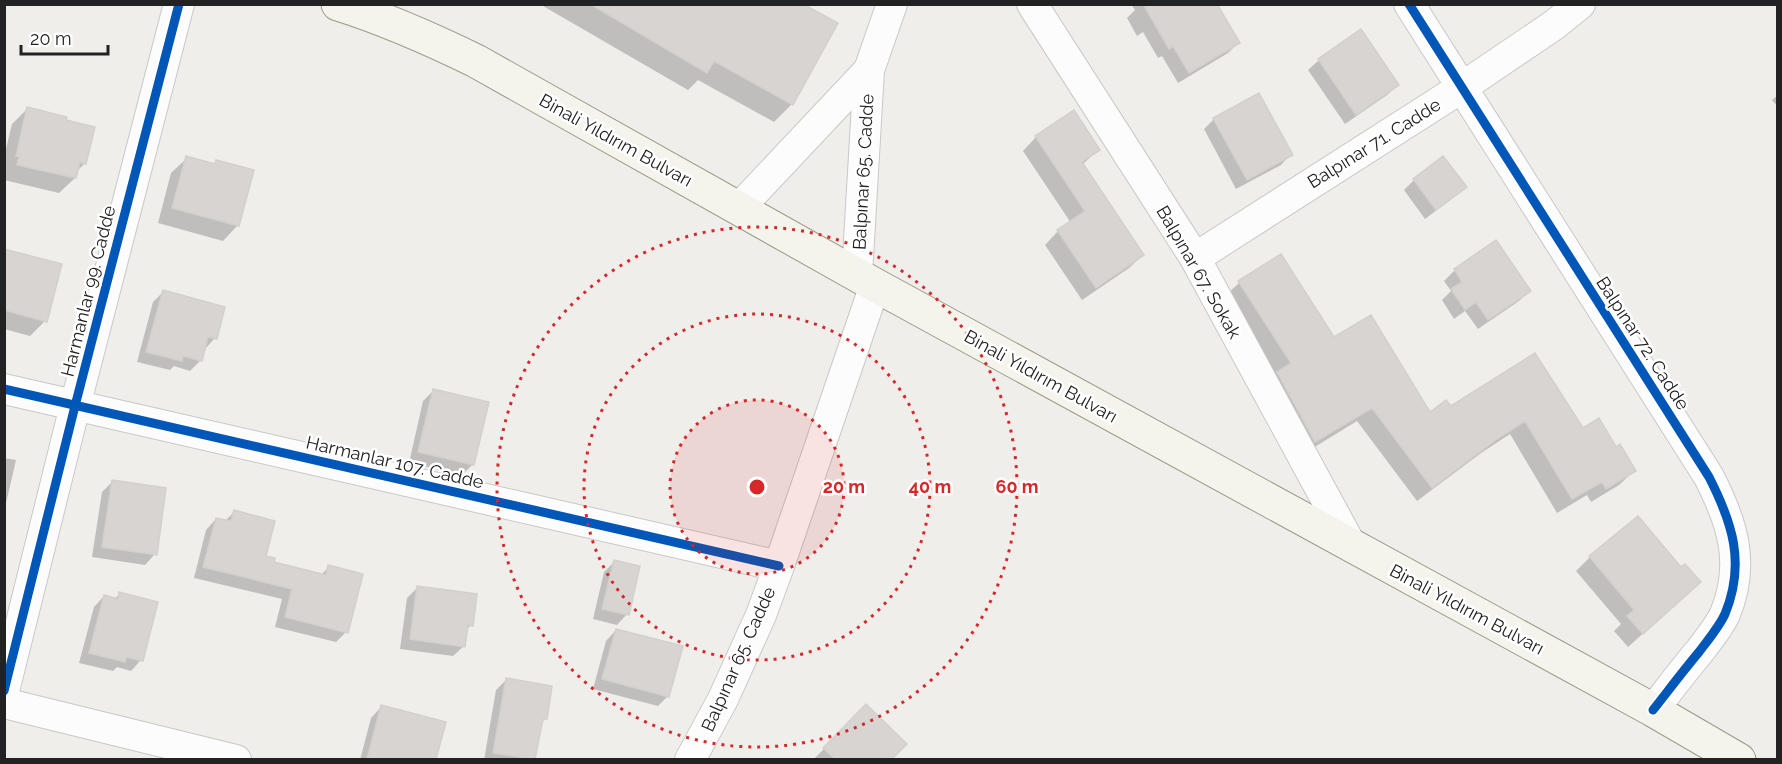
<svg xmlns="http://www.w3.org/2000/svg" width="1782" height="764" font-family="Raleway,sans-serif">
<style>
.shadow{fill:#0003}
.building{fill:#d7d4d2;stroke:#d3d0cc;stroke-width:1.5}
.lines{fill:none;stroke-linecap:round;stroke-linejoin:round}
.street-casing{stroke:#c9c8c7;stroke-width:32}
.secondary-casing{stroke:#999a82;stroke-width:35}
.street{stroke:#fdfcfc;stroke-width:30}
.secondary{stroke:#f4f4ed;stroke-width:33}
.cycleway-casing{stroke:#fff;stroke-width:13}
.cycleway{stroke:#0057b8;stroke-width:9}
.ring{fill:none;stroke:#d62828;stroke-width:3;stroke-dasharray:3 6}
.labels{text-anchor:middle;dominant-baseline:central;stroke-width:5;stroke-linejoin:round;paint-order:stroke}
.street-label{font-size:18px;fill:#222;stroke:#fff}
.centre{fill:#d62828;stroke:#fff;stroke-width:3}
.ring-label{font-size:18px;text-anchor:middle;font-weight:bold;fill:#d62828;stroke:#fff;stroke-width:5;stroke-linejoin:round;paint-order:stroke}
</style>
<rect width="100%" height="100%" fill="#f0eeeb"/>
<path class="shadow" d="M544 4H757L792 104 774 122 698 80 688 90 543 6Z
M1131 4H1208L1238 43 1228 53 1178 83 1162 56 1158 58 1143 32 1137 36 1127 18 1135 10Z
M1361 32 1397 85 1387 95 1345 124 1308 70 1319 60Z
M1778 95V107L1772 100Z
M27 109 64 121 85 163 76 172 75 178 59 193 4 180V157L12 124Z
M1214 119 1291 154 1281 165 1236 189 1204 129Z
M1036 137 1098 150 1082 165 1143 255 1129 268 1082 300 1045 245 1058 231 1071 223 1023 151Z
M187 158 213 165 217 161 238 225 223 241 158 223 171 173Z
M1414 180 1465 187 1454 197 1425 219 1404 190Z
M1496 242 1529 291 1519 301 1478 329 1465 311 1454 319 1442 300 1451 291 1444 281 1455 270Z
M4 250 45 321 30 336 4 329Z
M1280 256 1334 339 1429 414 1451 408 1582 430 1616 449 1634 471 1619 485 1591 502 1587 495 1557 513 1510 434 1481 453 1417 501 1357 421 1300 456 1224 297 1239 283Z
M163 292 215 338 205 349 201 360 190 371 174 366 170 370 137 362 153 302Z
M433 391 473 464 462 475 409 463 423 401Z
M4 458 16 460 4 512Z
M112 482 155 554 145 565 92 557 102 492Z
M234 512 265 557 273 563 321 575 329 567 346 632 336 642 275 627 282 599 194 578 206 530 216 519 225 521Z
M1638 518 1685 596 1628 647 1614 631 1621 624 1576 571 1590 557Z
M614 562 627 614 617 625 593 619 604 572Z
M417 588 471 625 465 631 464 646 453 656 400 649 407 598Z
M120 594 141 660 131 671 117 667 113 671 79 663 94 607 104 596 114 599Z
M616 630 668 696 658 706 593 689 606 641Z
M506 680 545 719 540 724 533 760H484L496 690Z
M866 706 905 744 890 760 814 759Z
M381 707 444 723 435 760H360L371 718Z"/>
<path class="building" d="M590 4H803L838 23 793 105 714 61 707 73Z
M1143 4H1217L1240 43 1189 73 1173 46 1169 49Z
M1361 29 1399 85 1356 115 1318 59Z
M1259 93 1293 155 1247 180 1213 118Z
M27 107 67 117 66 120 95 127 86 164 80 162 76 178 17 165 19 157 16 156Z
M1074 110 1100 150 1082 162 1144 255 1096 288 1057 230 1085 211 1035 136Z
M186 156 215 164 216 160 254 170 239 226 172 208Z
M1443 156 1467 187 1436 210 1413 179Z
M1496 240 1531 291 1488 320 1476 302 1465 310 1451 289 1462 282 1454 269Z
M4 249 62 264 47 322 4 310Z
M1281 254 1334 337 1371 315 1430 412 1446 400 1451 406 1535 353 1583 428 1599 418 1616 447 1620 444 1636 471 1606 489 1602 482 1572 499 1525 421 1497 439 1432 488 1372 408 1315 442 1277 372 1291 363 1238 281Z
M163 290 225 307 217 339 208 337 202 361 183 356 182 361 146 352Z
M433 389 489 402 474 465 418 452Z
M112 480 166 488 157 555 102 547Z
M234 510 275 521 266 556 275 558 274 562 326 575 328 565 363 574 348 633 285 617 292 589 203 567 216 518 231 521Z
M1638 516 1681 567 1685 564 1701 582 1643 634 1627 616 1634 610 1589 556Z
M614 560 640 566 629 615 602 609Z
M417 586 477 594 473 626 468 625 465 647 410 639Z
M119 592 158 602 143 661 126 657 125 662 89 653 104 595 118 599Z
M616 629 683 646 669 697 602 679Z
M506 678 552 686 547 719H543L535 759 493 753Z
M866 704 907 744 892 759H835L823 748Z
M381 705 446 722 436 759H367Z"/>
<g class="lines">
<g class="street-casing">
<path id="street" d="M1032 4 1195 258 1352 547
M1409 4 1709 477C1732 522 1746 563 1725 614 1719 627 1708 640 1699 652 1683 671 1668 691 1653 710
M739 208 869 70
M1195 258 1461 88 1554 25 1580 4
M857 275 869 70 892 4
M4 389 779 566
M4 691 75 406 179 4
M4 703 236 760
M690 760 723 699 761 615 779 566 875 285"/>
</g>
<g class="secondary-casing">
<path id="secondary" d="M338 4C386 19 431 39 476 61L875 285 1653 710 1739 760"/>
</g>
<use href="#street" class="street"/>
<use href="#secondary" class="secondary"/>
<g class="cycleway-casing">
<path id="cycleway" d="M1409 4 1709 477C1732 522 1746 563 1725 614 1719 627 1708 640 1699 652 1683 671 1668 691 1653 710
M4 389 779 566
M4 691 75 406 179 4"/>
</g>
<use href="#cycleway" class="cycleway"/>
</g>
<circle cx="757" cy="487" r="87" fill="#d62828" fill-opacity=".12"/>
<g class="ring">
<circle cx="757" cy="487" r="87"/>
<circle cx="757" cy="487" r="173"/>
<circle cx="757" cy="487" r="260"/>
</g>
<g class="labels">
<g class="street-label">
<text transform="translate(616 140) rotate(29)">Binali Yıldırım Bulvarı</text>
<text transform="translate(1374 143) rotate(-32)">Balpınar 71. Cadde</text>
<text transform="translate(863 172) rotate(-87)">Balpınar 65. Cadde</text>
<text transform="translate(1199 272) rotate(60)">Balpınar 67. Sokak</text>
<text transform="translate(88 291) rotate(-76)">Harmanlar 99. Cadde</text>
<text transform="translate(1643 343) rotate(57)">Balpınar 72. Cadde</text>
<text transform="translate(1041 376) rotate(29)">Binali Yıldırım Bulvarı</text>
<text transform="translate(395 462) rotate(13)">Harmanlar 107. Cadde</text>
<text transform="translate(1467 609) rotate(28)">Binali Yıldırım Bulvarı</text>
<text transform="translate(738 659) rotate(-66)">Balpınar 65. Cadde</text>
</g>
</g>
<circle cx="757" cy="487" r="9" class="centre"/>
<g class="ring-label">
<text x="844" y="493">20 m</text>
<text x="930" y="493">40 m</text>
<text x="1017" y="493">60 m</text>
</g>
<rect width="1782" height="764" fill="none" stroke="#222222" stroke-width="12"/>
<path d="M21 45v9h87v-9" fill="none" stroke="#222222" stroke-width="3"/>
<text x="30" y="45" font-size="18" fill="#222222" stroke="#ffffff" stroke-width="4.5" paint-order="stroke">20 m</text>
</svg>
